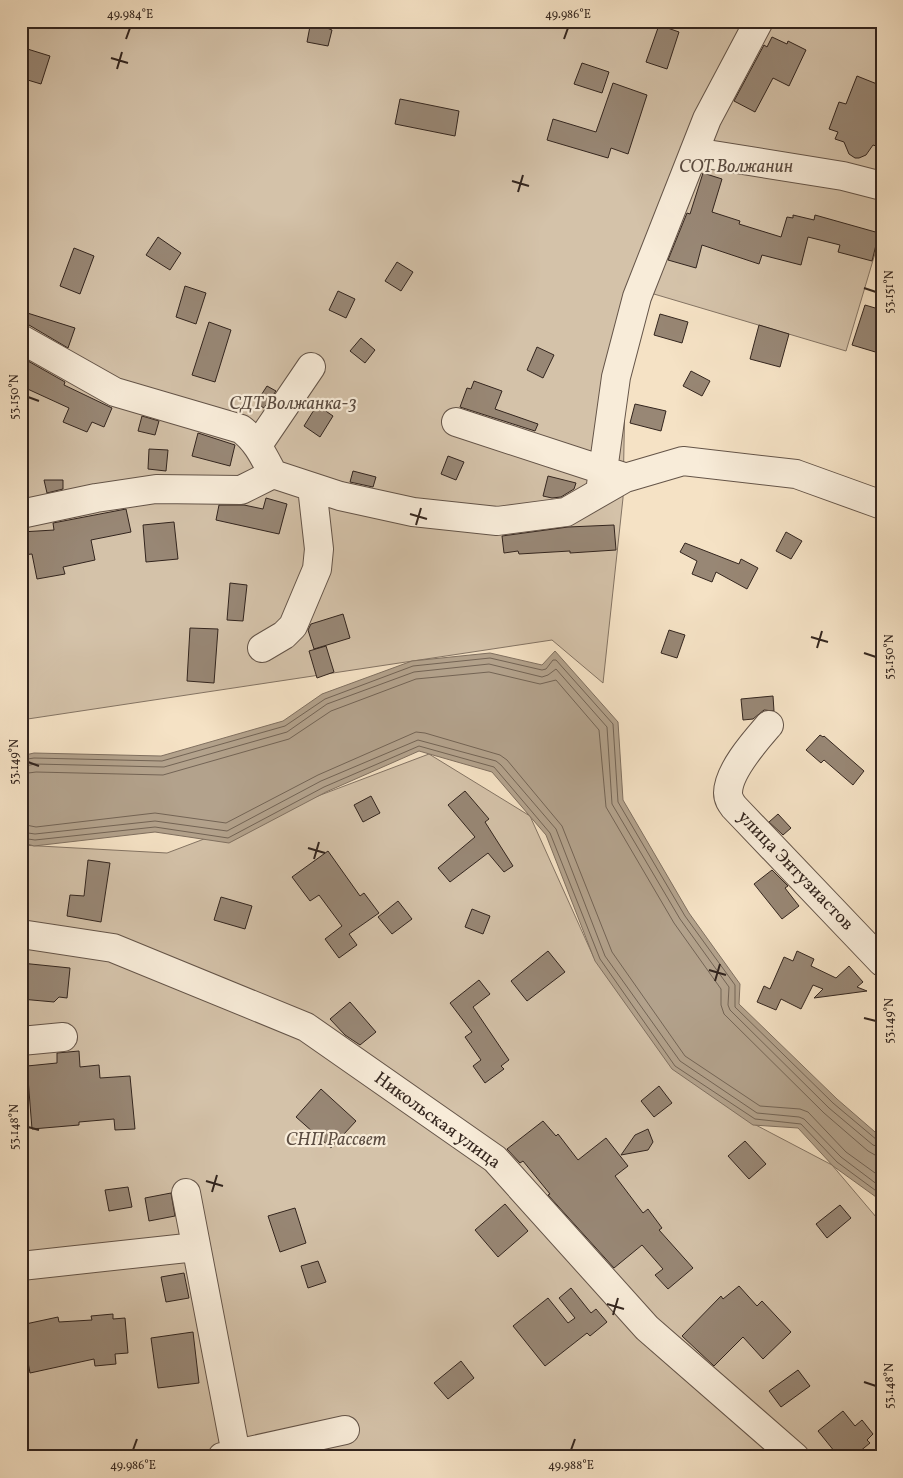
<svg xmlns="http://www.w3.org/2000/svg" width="903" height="1478" font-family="Vollkorn,serif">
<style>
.green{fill:#d4c2a9;stroke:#847464}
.water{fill:#b3a28c;stroke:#807060}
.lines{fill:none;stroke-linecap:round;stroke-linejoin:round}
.shore{stroke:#736455;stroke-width:1}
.building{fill:#988775;stroke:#33251e}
.minor-casing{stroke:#645448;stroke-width:30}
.minor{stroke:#f8ecd9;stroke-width:28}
.ticks{fill:none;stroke:#33251e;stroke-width:2}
.labels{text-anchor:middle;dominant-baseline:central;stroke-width:4.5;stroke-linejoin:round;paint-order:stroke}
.park-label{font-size:18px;font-style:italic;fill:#5b4c41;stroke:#f8ecd9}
.street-label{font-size:18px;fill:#33251e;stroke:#f8ecd9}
.neatline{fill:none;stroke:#33251e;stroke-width:2}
.ticks-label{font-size:12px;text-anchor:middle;fill:#33251e}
</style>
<rect width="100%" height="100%" fill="#f5e2c5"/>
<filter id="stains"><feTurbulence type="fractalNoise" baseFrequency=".004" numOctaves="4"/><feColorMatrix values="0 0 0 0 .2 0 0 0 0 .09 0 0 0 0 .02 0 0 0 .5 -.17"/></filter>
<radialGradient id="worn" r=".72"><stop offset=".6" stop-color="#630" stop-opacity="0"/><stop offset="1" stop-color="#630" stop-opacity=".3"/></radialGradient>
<path class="green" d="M21 21H882V230L846 351 627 286 623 498 603 683 552 640 21 720Z
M429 754 530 816 594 958 752 1123 832 1165 882 1224V1457H21V845L167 853Z"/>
<path class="water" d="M555 651 618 722 623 800 689 913 740 984 739 1004 837 1099 882 1138V1208L876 1197 833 1166 798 1128 753 1125 672 1069 595 961 546 835 492 772 419 751 326 792 229 843 155 832 34 846 21 842V756L34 753 161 756 283 721 322 694 412 661 490 653 542 665Z"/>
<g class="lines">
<path class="shore" d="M21 760 34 758 162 761 285 726 325 699 413 666 490 658 542 670 546 669 553 660H556L613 724 618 802 685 916 735 985V1007L833 1103 877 1140 882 1141
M21 767 35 764 164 767 287 732 327 704 414 672 489 664 542 677 548 675 556 669 607 727 612 804 680 919 729 987 728 1005 730 1010 829 1108 873 1145 882 1148
M21 774 36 772 163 775 289 739 331 711 416 679 489 672 540 684 556 680 599 730 606 807 674 923 721 989V1005L724 1014 824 1113 868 1151 875 1155H882
M21 824 36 827 155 813 226 823 318 775 416 732 425 733 500 755 507 760 562 826 612 952 685 1056 760 1106 800 1109 808 1112 846 1152 882 1178
M21 832 35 834 155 821 227 831 321 781 418 740 496 761 501 765 556 829 605 956 680 1061 757 1113 799 1117 804 1119 841 1157 882 1188
M21 838 35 840 155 827 228 838 324 787 419 746 494 767 550 833 600 959 675 1066 755 1119 801 1124 837 1162 879 1193 882 1197"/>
</g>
<path class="building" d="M311 21H328L327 28 332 30 328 46 307 42Z
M659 25 679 32 667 69 646 62Z
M772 37 787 44 788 41 806 50 789 86 773 78 755 112 734 101 764 45 767 47Z
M21 47 50 56 41 84 21 78Z
M582 63 609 72 602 93 574 84Z
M857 76 882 86V148L873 145 866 155 859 158H855L849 154 844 142 835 139 838 132 829 129 839 102 846 104Z
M613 83 647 95 628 154 611 148 608 158 547 140 553 119 596 132Z
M400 99 459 111 455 136 395 124Z
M703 173 722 179 712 212 740 221 739 224 781 237 787 217 793 218V215L814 220 815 215 879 233 872 261 838 252 840 245 808 237 801 265 762 255 759 264 702 245 696 268 668 260 687 213 690 214Z
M158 237 181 253 170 270 146 255Z
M74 248 94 256 80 294 60 286Z
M397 262 413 272 401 291 385 281Z
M185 286 206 293 196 324 176 317Z
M338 291 355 299 346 318 329 310Z
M865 305 882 310V354L852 345Z
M21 311 75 328 68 348 29 325 21 323Z
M660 314 688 322 682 343 654 335Z
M209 322 231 330 215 382 192 375Z
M759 325 789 334 780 367 750 359Z
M361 338 375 350 365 363 350 351Z
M537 347 554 355 543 378 527 370Z
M21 357 65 382 64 385 112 408 104 427 92 422 87 432 63 422 69 408 21 386Z
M691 371 710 381 702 396 683 386Z
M474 381 502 391 495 409 538 424 535 431 460 407 467 388 471 389Z
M267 386 276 391 264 408 256 403Z
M635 404 666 411 661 431 630 423Z
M317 405 333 416 320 437 304 426Z
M142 416 159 421 155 435 138 431Z
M198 433 235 445 230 466 192 456Z
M149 449 168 450 166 471 148 469Z
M448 456 464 462 456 480 441 474Z
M353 471 376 477 373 487 350 482Z
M548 476 576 483 574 489 561 497 552 498 543 496Z
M44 480H63V489L47 493Z
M266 498 287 504 279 534 216 520 219 505H244L263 509Z
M126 509 131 532 91 540 95 560 63 567 65 574 37 579 32 554 21 555V532L54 530 53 523Z
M174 522 178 559 146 562 143 525Z
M614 525 616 550 570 553V551L519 554 518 551 504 553 502 536 568 527Z
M786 532 802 541 791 559 776 551Z
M685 543 739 564 741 559 758 568 747 589 716 572 712 582 692 574 697 561 680 552Z
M230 583 247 585 243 621 227 620Z
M343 614 350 638 314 649 308 630 311 624Z
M190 628 218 629 214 683 187 681Z
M669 630 685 635 677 658 661 653Z
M326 646 334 672 317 678 309 651Z
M773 696 774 711 764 710 753 719 743 720 741 699Z
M820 735 823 737 824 736 864 771 853 785 824 760 821 763 806 750Z
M465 791 489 819 485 822 513 866 504 872 488 853 450 882 438 868 475 837 448 805Z
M371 796 380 813 363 822 354 805Z
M778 814 791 828 783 835 769 822Z
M328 851 360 896 364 893 379 913 349 934 357 945 339 958 325 939 342 926 319 895 310 901 292 877Z
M88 860 110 863 101 922 67 916 70 895 84 896Z
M772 870 788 886 785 888 799 906 782 919 754 884Z
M221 897 252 906 245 929 214 920Z
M398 901 412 919 392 934 378 917Z
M472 909 490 916 483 934 465 927Z
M548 951 565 972 527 1001 511 981Z
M797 951 814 959 811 966 836 978 849 966 863 982 857 987 867 991 814 998 823 989 813 985 801 1009 781 999 776 1010 757 1002 764 986 770 989 784 957 793 961Z
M21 963 70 968 67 998 59 997 54 1002 21 999Z
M479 980 490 994 473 1007 509 1060 501 1066 504 1069 485 1083 473 1066 481 1060 465 1037 472 1032 450 1003Z
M350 1002 376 1032 360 1045 345 1035 330 1019Z
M79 1051 80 1067 99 1065 100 1078 130 1076 135 1129 115 1130 114 1119 79 1122V1125L32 1129 27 1066 57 1063V1053Z
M659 1086 672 1103 654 1117 641 1101Z
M321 1089 356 1121 331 1148 296 1117Z
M543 1121 556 1136 558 1134 578 1160 606 1138 628 1166 615 1176 643 1213 648 1209 662 1228 659 1230 693 1268 668 1289 655 1275 663 1269 642 1245 614 1268 548 1195 550 1194 523 1161 520 1163 507 1149Z
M648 1129 653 1142 648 1150 621 1155 635 1135Z
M745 1141 766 1164 749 1179 728 1156Z
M128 1187 132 1207 109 1211 105 1190Z
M171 1193 175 1216 149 1221 145 1198Z
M505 1204 528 1231 498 1257 475 1230Z
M840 1205 851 1218 827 1238 816 1224Z
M295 1208 306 1243 280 1252 268 1216Z
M318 1261 326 1282 308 1288 301 1266Z
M184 1273 189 1298 166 1302 161 1277Z
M739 1286 757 1306 762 1301 791 1332 763 1359 743 1337 714 1366 682 1336 721 1296 723 1299Z
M571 1288 591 1313 596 1309 607 1322 590 1336 587 1333 545 1366 513 1326 548 1298 568 1323 575 1318 559 1298Z
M113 1314V1319L125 1318 128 1353 115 1354 116 1364 95 1366 94 1359 30 1373 21 1325 58 1317 59 1322 92 1320 91 1316Z
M193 1332 199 1383 158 1388 151 1338Z
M461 1361 474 1378 448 1399 434 1383Z
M798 1370 810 1386 781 1407 769 1391Z
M843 1411 855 1426 862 1420 873 1434 867 1440 870 1443 853 1457H839L818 1431Z"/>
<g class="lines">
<g class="minor-casing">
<path id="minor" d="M694 152 843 176 882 186
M21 339 115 392 241 429C257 441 264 457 273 474
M456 422 621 476
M258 445 311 367
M600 492 616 377 637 297 707 119 759 21
M21 514 96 498 156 489 241 490 273 474 340 496 413 512 497 521 566 512 625 478 683 461 796 474 882 505
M262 648 284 635 293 626 317 569 319 549 312 487
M769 725C756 740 728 771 728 793 728 799 731 803 734 807L882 962
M21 934 113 948 306 1027 495 1159 647 1328 795 1457
M21 1041 63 1037
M186 1193 236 1454
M21 1266 196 1247
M222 1457 345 1430"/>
</g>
<use href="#minor" class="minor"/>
</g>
<path class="ticks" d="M126 39 130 28M564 39 568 28M111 58 128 63M117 69 122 52M512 181 529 186M518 192 523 175M864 288 876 292M28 397 39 401M410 514 427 519M416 525 421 508M811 637 828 642M817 648 822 631M864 653 876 657M28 762 39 766M308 848 325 853M314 859 319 842M709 970 726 975M715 981 720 964M864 1018 876 1021M28 1127 39 1130M206 1181 223 1186M212 1192 217 1175M607 1304 624 1309M613 1315 618 1298M864 1382 876 1386M133 1450 137 1439M571 1450 575 1439"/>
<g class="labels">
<g class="park-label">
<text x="736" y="167">СОТ Волжанин</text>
<text x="293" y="404">СДТ Волжанка-3</text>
<text x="336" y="1140">СНП Рассвет</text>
</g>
<g class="street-label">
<text transform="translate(795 871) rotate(46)">улица Энтузиастов</text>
<text transform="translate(437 1121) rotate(36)">Никольская улица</text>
</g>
</g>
<rect width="903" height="1478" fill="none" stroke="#f5e2c5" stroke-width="55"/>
<rect x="28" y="28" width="848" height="1422" class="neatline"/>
<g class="ticks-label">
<text x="130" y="18">49.984°E</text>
<text x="568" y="18">49.986°E</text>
<text transform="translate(889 292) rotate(-90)" y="4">53.151°N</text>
<text transform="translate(14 397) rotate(-90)" y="4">53.150°N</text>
<text transform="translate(889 657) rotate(-90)" y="4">53.150°N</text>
<text transform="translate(14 762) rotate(-90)" y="4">53.149°N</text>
<text transform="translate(889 1021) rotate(-90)" y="4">53.149°N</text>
<text transform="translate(14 1127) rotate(-90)" y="4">53.148°N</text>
<text transform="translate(889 1386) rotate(-90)" y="4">53.148°N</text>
<text x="133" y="1469">49.986°E</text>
<text x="571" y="1469">49.988°E</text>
</g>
<rect width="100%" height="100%" filter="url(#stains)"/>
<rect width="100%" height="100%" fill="url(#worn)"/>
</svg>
